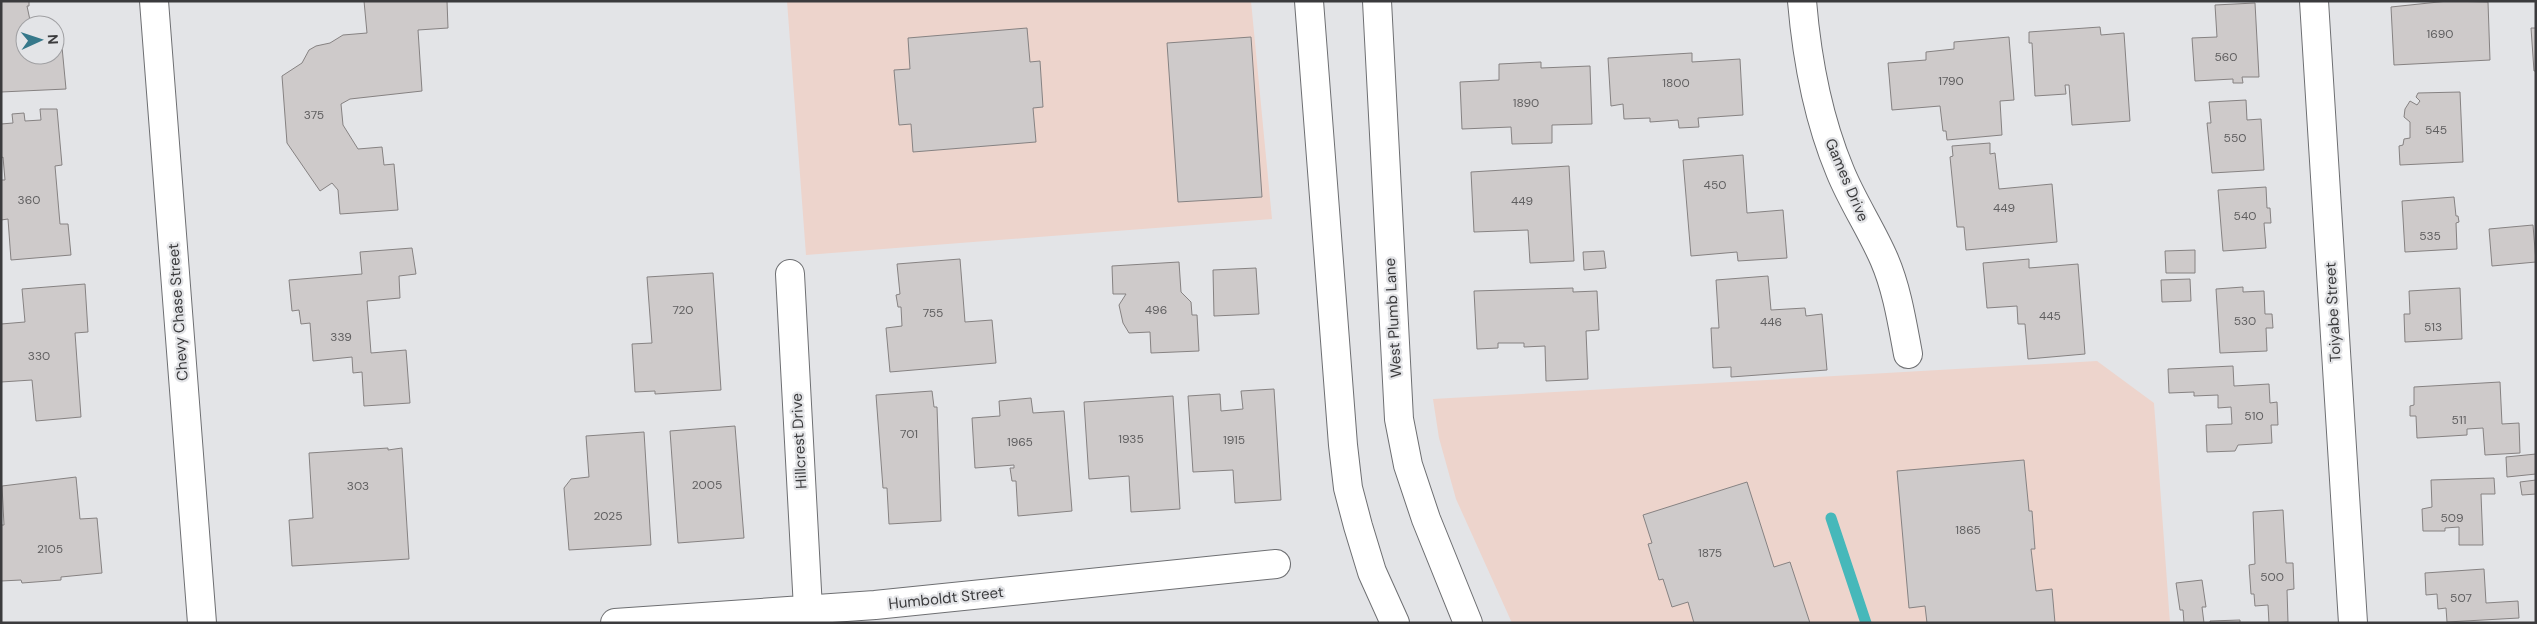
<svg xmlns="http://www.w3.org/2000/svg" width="2537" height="624" font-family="'DM Sans',sans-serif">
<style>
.commercial{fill:#edd4cc}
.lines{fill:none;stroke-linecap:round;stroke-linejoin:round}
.stream{stroke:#46b8ba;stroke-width:11}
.building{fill:#cecaca;stroke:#868282}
.minor-casing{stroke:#6e6f72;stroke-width:30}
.secondary-casing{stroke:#6e6f72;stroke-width:30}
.minor{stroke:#fff;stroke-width:28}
.secondary{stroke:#fff;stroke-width:28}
.labels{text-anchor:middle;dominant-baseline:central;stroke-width:4.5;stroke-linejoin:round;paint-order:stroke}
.number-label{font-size:12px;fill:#605f60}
.street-label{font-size:15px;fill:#3b3b3d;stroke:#e3e4e7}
</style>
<rect width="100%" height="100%" fill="#e3e4e7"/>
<path class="commercial" d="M787 1H1251L1272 219 806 255Z
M2097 361 2154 403 2170 623H1512L1456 499 1439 438 1433 399Z"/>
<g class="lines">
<path class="stream" d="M1831 518 1866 623"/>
</g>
<path class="building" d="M1 1H29V6H27L31 25H25V55H55V48L62 47 66 89 1 92Z
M364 1H447L448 28 418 30 422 91 350 99 341 104 343 125 358 149 382 147 384 165 394 164 398 210 340 214 338 190 332 183 320 191 287 143 282 76 302 63 309 50 316 46 330 43 343 35 367 33Z
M2448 1 2488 2 2490 60 2394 65 2391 7Z
M2255 3 2259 77H2242L2243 83H2233V79L2195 81 2192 38 2217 37 2215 5Z
M2100 27 2101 35 2124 33 2130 121 2072 125 2069 85H2065L2066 94 2035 96 2032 43H2029V32Z
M1027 28 1030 62 1040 61 1043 107 1033 108 1036 142 913 152 911 124 899 125 894 70 910 69 908 38Z
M2531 28H2536V71H2534Z
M1251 37 1262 197 1178 202 1167 43Z
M2009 37 2014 100 2000 101 2002 135 1947 140 1946 131H1943L1940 106 1892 110 1888 63 1926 60V52L1954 49V42Z
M1692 53V62L1740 59 1743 115 1698 118 1699 127 1679 128 1678 120 1650 122V118L1624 119 1623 104 1611 106 1608 58Z
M1541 62V68L1590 66 1592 124 1552 125V143L1512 144 1511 127 1462 129 1460 82 1499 80V64Z
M2460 92 2463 162 2400 165 2399 146 2403 145 2404 139 2410 138V122L2404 117 2405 109 2410 101 2417 105 2420 101 2416 97 2418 93Z
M2246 100 2247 120 2261 119 2264 170 2212 173 2207 123H2211L2209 102Z
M40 109H57L62 165 55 166 60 224H68L71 255 11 260 8 219 1 220V180H5L3 157 1 158V124L13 123 12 114 24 113 25 121 41 120Z
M1990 143V154L1995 153 1999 189 2052 184 2057 242 1966 250 1964 227H1957L1950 157 1953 156 1952 146Z
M1743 155 1747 213 1783 210 1787 258 1738 261 1737 252 1691 256 1683 160Z
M1569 166 1574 261 1530 263 1528 230 1474 232 1471 172Z
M2266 187 2267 208H2270L2271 223H2264L2266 248 2223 251 2218 190Z
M2454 197 2456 216H2458L2459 222 2456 223 2457 249 2405 252 2402 201Z
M2533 225 2536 262 2492 266 2489 229Z
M412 248 416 274 399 276 400 298 367 301 371 353 406 350 410 403 364 406 362 372 353 373 352 357 313 361 310 323 301 324 299 310 292 311 289 280 362 274 360 252Z
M2195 250V273H2166L2165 251Z
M1604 251 1606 268 1584 270 1583 252Z
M960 259 965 322 992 320 996 363 890 372 886 328 902 326 901 307H898L896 295 900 294 897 264Z
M2029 259V268L2078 264 2085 354 2028 359 2025 324H2018L2017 306 1987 308 1983 263Z
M1179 262 1181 292 1191 302 1192 315H1197L1199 351 1151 353 1150 332 1129 333 1123 323 1119 305 1126 294H1113L1112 266Z
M1256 268 1259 314 1214 316 1213 270Z
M713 273 721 390 655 394V391L635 392 632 344 652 343 647 277Z
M1768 276 1771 310 1805 308 1806 316 1822 314 1827 370 1731 377V367L1713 368 1711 328H1719L1716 280Z
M2190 279 2191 301 2162 302 2161 280Z
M85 284 88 332 75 333 81 417 36 421 32 380 1 382V324L25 322 22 289Z
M2243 287V292L2264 291 2265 314H2272L2273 328H2266L2267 351 2220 353 2216 289Z
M1573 288V292L1597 291 1599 330 1586 331 1588 379 1546 381 1545 346 1524 347V343H1498V348L1477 349 1474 291Z
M2460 288 2462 339 2405 342 2404 314H2410L2409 291Z
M2233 366 2234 386 2269 384 2270 403 2277 402 2278 425H2271L2272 443 2238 445 2235 451 2207 452 2206 425 2232 424 2231 407 2218 408V395L2194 396V392L2169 393 2168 369Z
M2500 382 2502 424 2519 423 2520 453 2485 455 2483 428 2467 429V435L2417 438 2416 416H2410V406L2414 405V387Z
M1274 389 1281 500 1235 503 1233 470 1193 472 1188 396 1220 394 1221 411 1243 409 1241 391Z
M932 391 934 407H937L941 521 889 524 887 488H883L876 395Z
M1173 396 1180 509 1131 512 1129 476 1089 479 1084 402Z
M1031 398 1033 413 1064 411 1072 511 1018 516 1016 481H1012L1010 468H1014V465L975 468 972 418 1000 416 999 401Z
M735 426 744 538 678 543 670 431Z
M644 432 651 545 569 550 564 488 571 479 589 477 586 436Z
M388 448V450L402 448 409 559 292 566 289 520 313 518 309 453Z
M2536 454V474L2507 477 2506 457Z
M2024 460 2029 511H2032L2035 549H2031L2036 591 2052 589 2055 623H1927L1925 606 1909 608 1897 471Z
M76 477 80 519 97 518 102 573 61 577V580L22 583 21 580 1 581V525H4L2 486Z
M2494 478 2495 494H2481L2483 545H2459V527L2445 528V531H2423L2422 509 2432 507 2431 480Z
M2536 480V494L2522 495 2520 482Z
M1747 482 1774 567 1790 562 1810 623H1694L1688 602 1672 607 1663 579 1659 580 1648 544 1652 543 1643 515Z
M2283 510 2286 563H2293L2294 589 2287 590 2288 622 2269 623 2268 605 2255 606 2254 594H2251L2249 565 2255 564 2253 512Z
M2484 569 2486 603 2518 601 2519 618 2447 622 2446 608 2438 609 2437 594 2426 595 2425 573Z
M2202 580 2206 607H2202L2204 623H2184L2183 610H2180L2176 583Z
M2240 620V623H2210V621Z"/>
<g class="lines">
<g class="minor-casing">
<path id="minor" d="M154 1 202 623
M1802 1C1807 60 1817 116 1840 171 1852 201 1871 229 1884 259 1897 289 1902 322 1908 354
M2314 1 2353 623
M790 274 808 609
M615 623 875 605 1276 564"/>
</g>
<g class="secondary-casing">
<path id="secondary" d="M1309 1 1343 445 1348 488 1358 526 1372 572 1395 623
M1377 1 1399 419 1408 465 1426 519 1468 623"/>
</g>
<use href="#minor" class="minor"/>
<use href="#secondary" class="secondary"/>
</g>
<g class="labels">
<g class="number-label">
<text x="2440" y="34">1690</text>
<text x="2226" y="57">560</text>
<text x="1951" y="81">1790</text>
<text x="1676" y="83">1800</text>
<text x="1526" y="103">1890</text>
<text x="314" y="115">375</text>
<text x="2436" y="130">545</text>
<text x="2235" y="138">550</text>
<text x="1715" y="185">450</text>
<text x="29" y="200">360</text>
<text x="1522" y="201">449</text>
<text x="2004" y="208">449</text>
<text x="2245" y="216">540</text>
<text x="2430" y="236">535</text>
<text x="683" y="310">720</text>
<text x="1156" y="310">496</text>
<text x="933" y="313">755</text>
<text x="2050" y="316">445</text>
<text x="2245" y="321">530</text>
<text x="1771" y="322">446</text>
<text x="2433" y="327">513</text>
<text x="341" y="337">339</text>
<text x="39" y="356">330</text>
<text x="2254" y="416">510</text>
<text x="2459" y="420">511</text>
<text x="909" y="434">701</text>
<text x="1131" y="439">1935</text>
<text x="1234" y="440">1915</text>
<text x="1020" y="442">1965</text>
<text x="707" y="485">2005</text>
<text x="358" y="486">303</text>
<text x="608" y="516">2025</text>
<text x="2452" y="518">509</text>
<text x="1968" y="530">1865</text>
<text x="50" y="549">2105</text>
<text x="1710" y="553">1875</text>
<text x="2272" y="577">500</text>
<text x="2461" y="598">507</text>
</g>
<g class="street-label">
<text transform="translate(1847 180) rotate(67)">Games Drive</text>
<text transform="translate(178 312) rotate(-94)">Chevy Chase Street</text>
<text transform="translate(2333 312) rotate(-93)">Toiyabe Street</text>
<text transform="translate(1393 318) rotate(-93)">West Plumb Lane</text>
<text transform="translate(799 441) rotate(-93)">Hillcrest Drive</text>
<text transform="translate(946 598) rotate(-6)">Humboldt Street</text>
</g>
</g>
<rect width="2537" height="624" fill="none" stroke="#3b3b3d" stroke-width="5"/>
<g transform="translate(40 40) rotate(87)"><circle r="24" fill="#e3e4e7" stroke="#a0a0a3"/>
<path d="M0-4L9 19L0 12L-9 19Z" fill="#36788a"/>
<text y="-8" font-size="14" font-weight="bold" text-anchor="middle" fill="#3b3b3d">N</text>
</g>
</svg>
